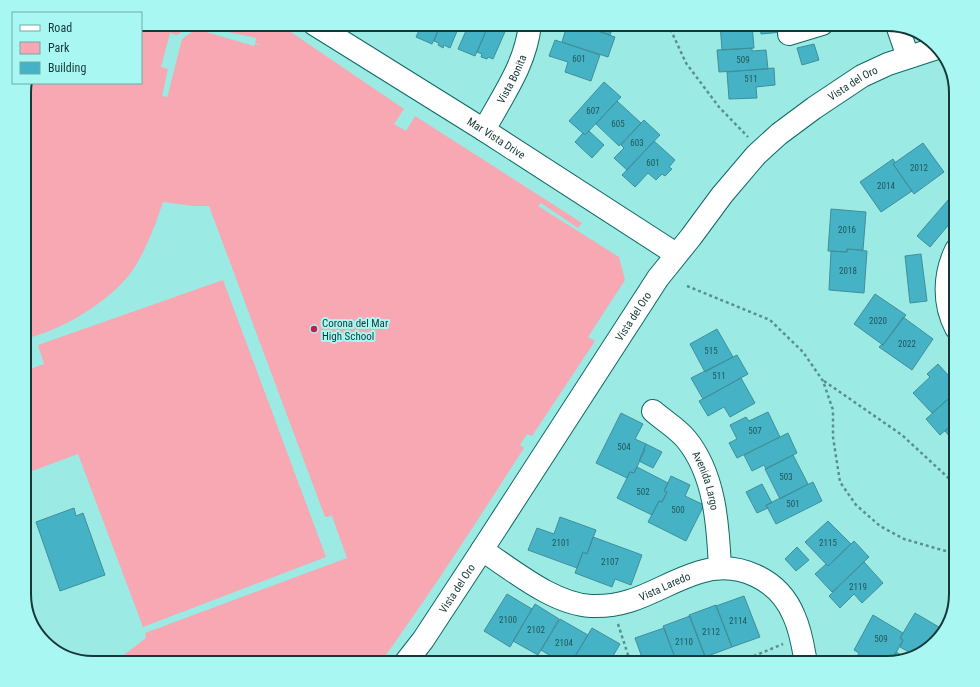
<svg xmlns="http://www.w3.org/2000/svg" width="980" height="687" font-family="'Roboto Condensed',sans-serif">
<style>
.green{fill:#f7a8b3}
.building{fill:#45b3c5;stroke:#418e9b}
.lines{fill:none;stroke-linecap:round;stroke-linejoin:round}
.minor-casing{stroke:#0f6966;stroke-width:24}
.path{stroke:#59908d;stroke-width:2.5;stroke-dasharray:3 3;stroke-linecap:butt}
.minor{stroke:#fff;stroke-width:22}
.poi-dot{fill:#b4234c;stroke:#a8f7f2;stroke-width:1.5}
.labels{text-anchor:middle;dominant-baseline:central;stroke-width:4;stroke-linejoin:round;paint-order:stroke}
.number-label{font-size:9px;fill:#22575a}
.street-label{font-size:11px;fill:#173837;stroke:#a8f7f2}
.poi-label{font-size:11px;fill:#173837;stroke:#a8f7f2;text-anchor:start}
.rim{fill:none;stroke:#173837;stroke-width:2}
</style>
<rect width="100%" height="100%" fill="#9beae4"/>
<path class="green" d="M141 24H194L177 35 170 33 161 67 168 69 162 96 167 97 166 102 182 39 196 29 254 46 255 44 264 46 255 43 256 38 228 32 230 24H279L404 109 394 124 406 131 415 116 582 223 578 228 541 203 538 206 619 257 625 280 588 337 595 341 532 436 527 434 520 445 524 448C477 521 431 593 380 663H113L146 638 145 633 347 558 332 516 325 517 209 206H193L163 202C155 226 142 262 124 281 100 307 59 331 24 339V89L26 83H141Z
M223 280 326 557 143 627 78 454 24 474V371L44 364 38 345Z"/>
<path class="building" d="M402 24H413L411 28Z
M422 24H441L432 44 416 37Z
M441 24H460L450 48 444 45 443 48 438 45 439 43 434 41Z
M469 24H489L475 56 458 49Z
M489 24 508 25 493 59 488 57 487 59 481 57 482 54 477 52Z
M580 24H614L610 35Z
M720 24H752L754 48 722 50Z
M760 24H781L782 32 761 34Z
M567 25 584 31 585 27 615 37 608 57 562 42Z
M555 40 600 55 591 81 565 72 568 62 549 56Z
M814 44 819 60 802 65 797 48Z
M752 48V51L766 50 768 69 719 72 717 50Z
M774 68 775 85 756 87 757 98 729 99 727 72Z
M604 82 621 97 585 135 569 121Z
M617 101 641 123 619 146 596 124Z
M644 120 660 135 627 170 614 158 624 148 621 145Z
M589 131 604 145 592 158 575 142 583 133 585 135Z
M654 141 675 160 669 167 672 169 665 176 662 174 656 180 648 173 635 187 622 175Z
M923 143 944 172 914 194 893 164Z
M893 159 895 162 893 164 912 191 881 212 860 182Z
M949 199 956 206V216L930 247 917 236Z
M831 209 866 212 863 250 847 249V252L828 251Z
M847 249 867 251 864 293 829 290 831 251 847 252Z
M921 254 927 301 910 303 905 256Z
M875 294 906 315 883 345 854 324Z
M903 317 933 339 912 370 879 347 882 344 883 345Z
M717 329 733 357 705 372 690 344Z
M737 355 748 374 703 399 691 378Z
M938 364 948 375 956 368V392L932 413 913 393 930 377 927 374Z
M741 378 755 403 730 417 724 407 708 416 699 401Z
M956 392V421L940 435 926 419Z
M768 412 780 437 737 458 729 443 737 439 730 425 746 417 749 421Z
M621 413 643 424 635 439 646 444 644 449 645 450 634 473 630 472 627 478 596 463Z
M956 421V444L945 431Z
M788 433 797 453 766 469 764 465 752 471 744 455Z
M646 444 662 452 653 468 639 461Z
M793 455 808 484 780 499 765 469Z
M637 467 668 483 664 491 667 492 662 502 659 501 652 515 617 498 630 472 634 473Z
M671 476 690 485 685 496 704 505 686 541 648 522 659 501 662 502 667 492 664 491Z
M813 482 822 501 776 524 766 505Z
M762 484 772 503 766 505 768 508 757 513 746 492Z
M74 508 76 516 83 513 105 575 60 591 36 522Z
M560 517 596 530 587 554 583 552 577 568 528 550 537 528 554 534Z
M828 521 851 544 828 566 805 542Z
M593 537 642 555 631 585 615 579 612 587 575 573 583 552 587 554Z
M854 541 869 557 832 592 815 574 826 564 828 566Z
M797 547 809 560 796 571 785 559Z
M864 562 883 583 862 603 854 594 840 608 829 596Z
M507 594 532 609 510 647 484 631Z
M744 596 760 637 732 647 716 606Z
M535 604 559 619 538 655 513 641Z
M716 605 732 647 705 657 689 615Z
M915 613 944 630 942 636 916 656 900 647 903 640 900 638Z
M873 615 903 633 900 638 903 640 891 662 879 663 874 661 873 663H853L859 653 854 650Z
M690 616 705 656 686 663H677L663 626Z
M560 619 588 635 571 663H562L541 650Z
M592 628 620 644 609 663H571Z
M664 628 677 663H644L635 638Z
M896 652 907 658 891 662Z"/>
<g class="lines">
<g class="minor-casing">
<g id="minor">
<path id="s1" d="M314 24 484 130 676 254"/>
<path d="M898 28 908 57"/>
<path d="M789 34 822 24"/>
<path id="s2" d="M484 130C503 95 526 64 530 24"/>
<path d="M956 250C944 274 943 304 956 328"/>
<path id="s3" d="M653 411C663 420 677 428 686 439 715 474 718 525 720 568"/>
<path id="s4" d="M482 550C513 570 553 604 591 606 636 608 660 584 700 572 738 560 779 579 794 616 801 631 803 647 806 663"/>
<path id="s5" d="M405 663 423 640 482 550 658 278 691 237 722 195 756 155 779 134 814 108 862 76 888 64 937 48"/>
</g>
</g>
<path class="path" d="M668 24 686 63 719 107 748 137
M687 286 770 320 803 352 823 381 833 410V437L840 482 856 505 880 526 904 539 956 554
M824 381 902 435 956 485
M618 624 629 658V663
M737 663 783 644"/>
<use href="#minor" class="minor"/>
</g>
<circle class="poi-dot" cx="314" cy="329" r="4"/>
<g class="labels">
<g class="number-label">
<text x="579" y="59">601</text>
<text x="743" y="60">509</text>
<text x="751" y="79">511</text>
<text x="593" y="111">607</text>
<text x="618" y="124">605</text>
<text x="637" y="143">603</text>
<text x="653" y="163">601</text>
<text x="919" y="168">2012</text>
<text x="886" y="186">2014</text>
<text x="847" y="230">2016</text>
<text x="848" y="271">2018</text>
<text x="878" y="321">2020</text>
<text x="907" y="344">2022</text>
<text x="711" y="351">515</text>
<text x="719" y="376">511</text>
<text x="755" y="431">507</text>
<text x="624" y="447">504</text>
<text x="786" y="477">503</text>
<text x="643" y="492">502</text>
<text x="793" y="504">501</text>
<text x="678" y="510">500</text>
<text x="561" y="543">2101</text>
<text x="828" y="543">2115</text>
<text x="610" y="562">2107</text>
<text x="858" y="587">2119</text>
<text x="508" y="620">2100</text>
<text x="738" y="621">2114</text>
<text x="536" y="630">2102</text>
<text x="711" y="632">2112</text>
<text x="881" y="639">509</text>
<text x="684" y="642">2110</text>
<text x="564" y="643">2104</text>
</g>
<g class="street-label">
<text stroke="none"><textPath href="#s2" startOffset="58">Vista Bonita</textPath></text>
<text stroke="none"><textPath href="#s5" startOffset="739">Vista del Oro</textPath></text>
<text stroke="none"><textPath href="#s1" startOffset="215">Mar Vista Drive</textPath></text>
<text stroke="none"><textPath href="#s5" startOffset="415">Vista del Oro</textPath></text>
<text stroke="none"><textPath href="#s3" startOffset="90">Avenida Largo</textPath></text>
<text stroke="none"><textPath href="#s4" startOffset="201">Vista Laredo</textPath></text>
<text stroke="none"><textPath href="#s5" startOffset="91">Vista del Oro</textPath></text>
</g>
<g class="poi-label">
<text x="322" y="323">Corona del Mar<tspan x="322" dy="13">High School</tspan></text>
</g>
</g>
<path d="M0 0H980V687H0ZM93 31H887A62 62 0 0 1 949 93V594A62 62 0 0 1 887 656H93A62 62 0 0 1 31 594V93A62 62 0 0 1 93 31Z" fill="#a8f7f2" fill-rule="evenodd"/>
<path class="rim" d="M93 31H887A62 62 0 0 1 949 93V594A62 62 0 0 1 887 656H93A62 62 0 0 1 31 594V93A62 62 0 0 1 93 31Z"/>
<rect x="12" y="12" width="130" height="72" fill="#a8f7f2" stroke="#6eaba7"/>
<rect x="20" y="25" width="20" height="6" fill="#ffffff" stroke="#6eaba7"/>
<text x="48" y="32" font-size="12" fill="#173837">Road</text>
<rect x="20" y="42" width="20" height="12" fill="#f7a8b3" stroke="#6eaba7"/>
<text x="48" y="52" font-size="12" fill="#173837">Park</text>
<rect x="20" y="62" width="20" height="12" fill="#45b3c5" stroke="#6eaba7"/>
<text x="48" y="72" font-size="12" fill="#173837">Building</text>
</svg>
